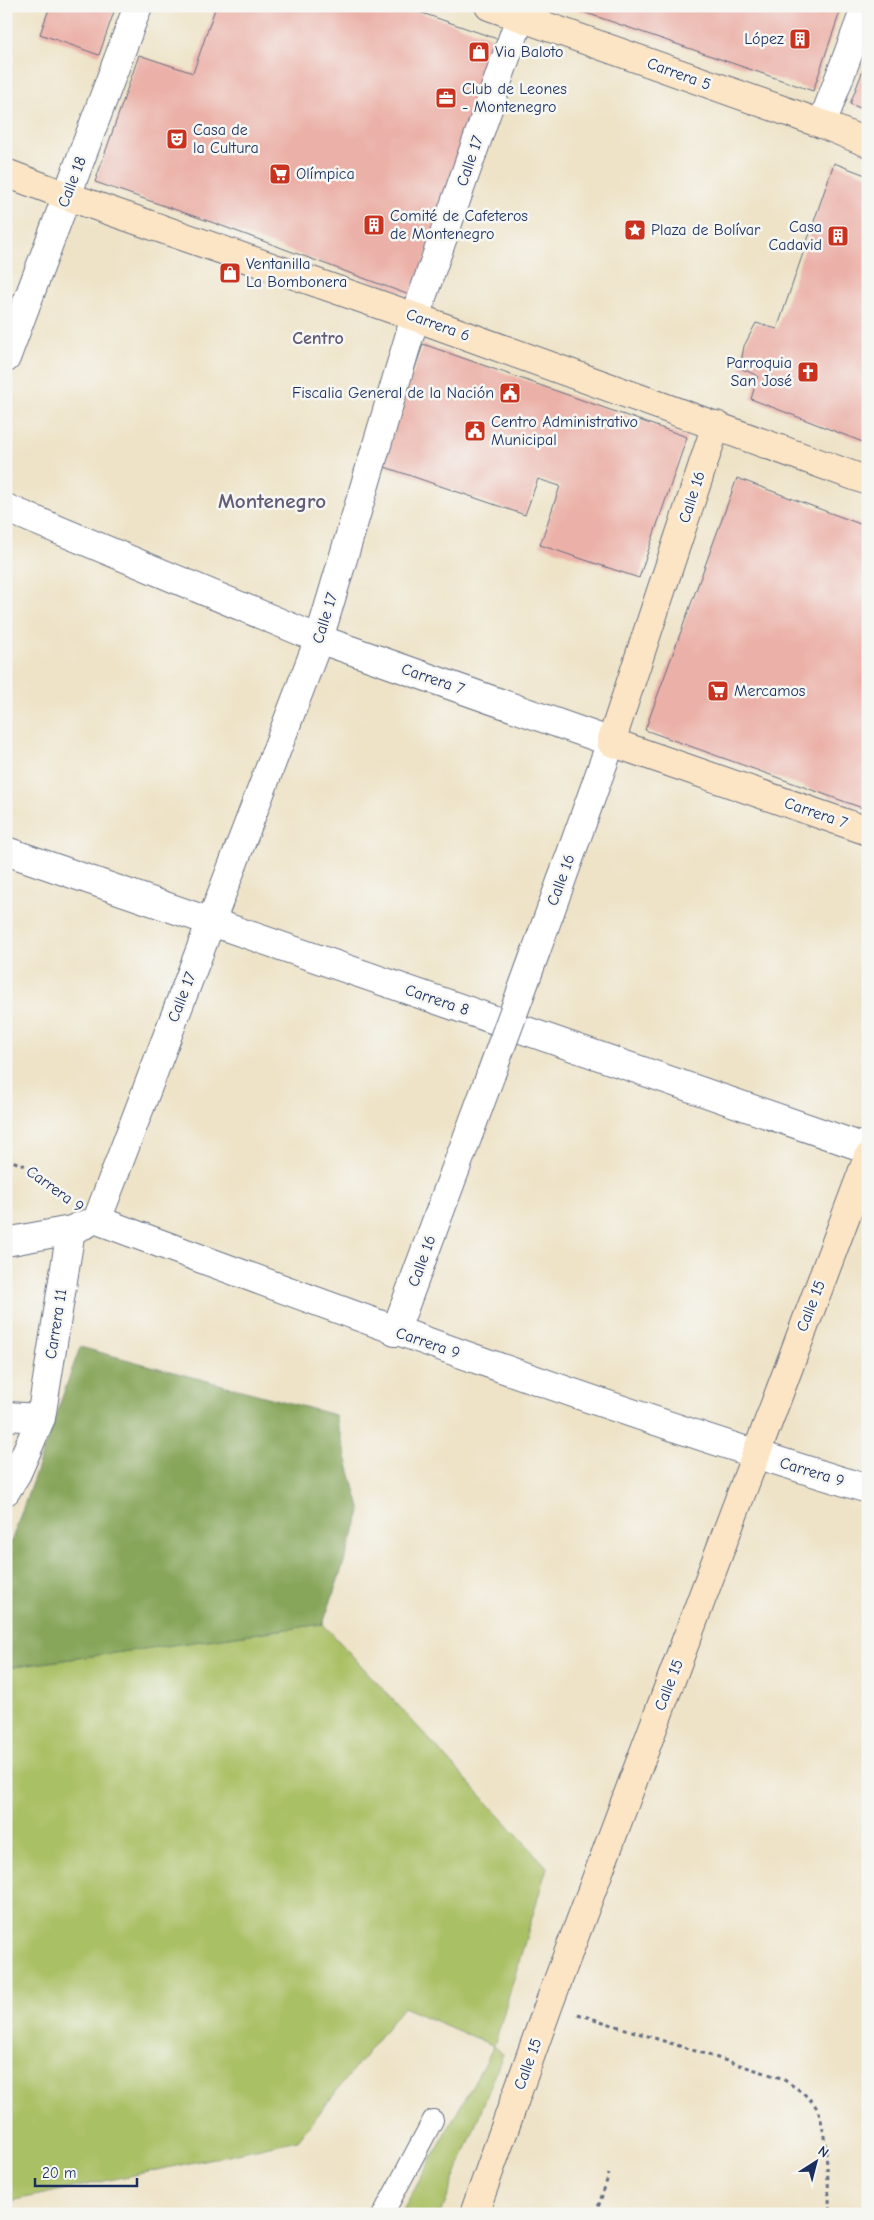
<svg xmlns="http://www.w3.org/2000/svg" width="874" height="2220" font-family="'Comic Neue',sans-serif">
<style>
.green{fill:#aac065;stroke:#627862}
.forest{fill:#87a65a;stroke:#516a5c}
.building{fill:#ebb1a8}
.lines{fill:none;stroke-linecap:round;stroke-linejoin:round}
.lane-casing{stroke:#656e83;stroke-width:22}
.street-casing{stroke:#656e83;stroke-width:30}
.secondary-casing{stroke:#656e83;stroke-width:30}
.path{stroke:#656e83;stroke-width:3;stroke-dasharray:4 4;stroke-linecap:butt}
.lane{stroke:#fff;stroke-width:20}
.street{stroke:#fff;stroke-width:28}
.secondary{stroke:#fce5c4;stroke-width:28}
.street-bridge-casing{stroke:#656e83;stroke-width:30;stroke-linecap:butt}
.street-bridge{stroke:#fff;stroke-width:28}
.labels{text-anchor:middle;dominant-baseline:central;stroke-width:5;stroke-linejoin:round;paint-order:stroke}
.poi-label{font-size:16px;fill:#1b2f5e;stroke:#f6f6f2;text-anchor:start}
.street-label{font-size:16px;fill:#1b2f5e;stroke:#f6f6f2}
.neighbourhood-label{font-size:18px;font-weight:bold;fill:#645c78;stroke:#f6f6f2}
.district-label{font-size:21px;font-weight:bold;fill:#645c78;stroke:#f6f6f2}
</style>
<rect width="100%" height="100%" fill="#f6f6f2"/>
<filter id="ink" filterUnits="userSpaceOnUse"><feTurbulence type="fractalNoise" baseFrequency=".02" numOctaves="2"/><feDisplacementMap in="SourceGraphic" scale="10" xChannelSelector="R" yChannelSelector="G"/><feConvolveMatrix kernelMatrix="1 2 1 2 8 2 1 2 1" color-interpolation-filters="sRGB"/></filter>
<filter id="wash" filterUnits="userSpaceOnUse"><feTurbulence type="fractalNoise" baseFrequency=".0096" numOctaves="4" result="noise"/><feDisplacementMap in="SourceGraphic" scale="20" xChannelSelector="R" yChannelSelector="G"/><feGaussianBlur stdDeviation="1.12" result="paint"/><feColorMatrix in="noise" values="0 0 0 0 0 0 0 0 0 0 0 0 0 0 0 0 0 1.4 0 .05"/><feComposite in="paint" operator="in"/></filter>
<g filter="url(#wash)">
<rect width="100%" height="100%" fill="#eee3c7"/>
<path class="green" d="M323 1624 547 1867 494 2046 503 2054 441 2214H401L494 2046 403 2007 298 2140 6 2202V1668Z"/>
<path class="forest" d="M80 1347 335 1415 361 1512 323 1624 6 1668V1556Z"/>
<g id="blocks">
<path class="building" d="M50 6H116L99 55 40 34Z
M216 6H402L503 41 412 296 214 223 95 182 139 55 193 73Z
M566 6H842L813 91Z
M868 57V111L850 104Z
M834 163 868 176V444L751 399 758 376 740 368 744 346 756 323 777 329Z
M423 344 687 437 639 578 540 545 560 486 538 479 525 515 382 466Z
M737 478 868 527V810L645 730Z"/>
</g>
</g>
<g filter="url(#ink)">
<use href="#blocks" fill-opacity="0" stroke="#656e83" stroke-width="1"/>
<g class="lines">
<g class="lane-casing">
<path id="lane" d="M383 2214 433 2120"/>
</g>
<g class="street-casing">
<path id="street" d="M822 124 866 6
M6 358 138 6
M6 508 319 639 611 742 536 951
M6 851 868 1149
M97 1220 319 639 415 317 524 6
M97 1220C352 1315 607 1410 868 1489
M6 1242 71 1230 86 1224
M395 1332 491 1074
M6 1416 41 1418
M6 1491 17 1473 41 1418 71 1230"/>
</g>
<g class="secondary-casing">
<path id="secondary" d="M489 6 822 124 868 143
M6 173 67 196 415 317 868 481
M716 425 611 742 868 831
M474 2214 549 2004 868 1157"/>
</g>
<path class="path" d="M6 1159 26 1166 67 1197
M578 2014 781 2078C794 2086 808 2095 816 2107 827 2123 828 2191 830 2214
M596 2214 609 2174"/>
<use href="#lane" class="lane"/>
<use href="#street" class="street"/>
<use href="#secondary" class="secondary"/>
<g class="street-bridge-casing">
<path id="street-bridge" d="M491 1074 536 951"/>
</g>
<use href="#street-bridge" class="street-bridge"/>
</g>
</g>
<defs>
<g id="building-square" transform="scale(1.125)"><rect x="-9" y="-9" width="18" height="18" rx="4" fill="#c8321e" stroke="#f6f6f2"/><path d="M-4-6H4V6H1V3H-1V6H-4ZM-2.5-4.3h1.7v1.8h-1.7ZM.8-4.3h1.7v1.8H.8ZM-2.5-1h1.7V.8h-1.7ZM.8-1h1.7V.8H.8Z" fill="#fff"/></g>
<g id="shop-square" transform="scale(1.125)"><rect x="-9" y="-9" width="18" height="18" rx="4" fill="#c8321e" stroke="#f6f6f2"/><path d="M-5-2.5h2.3a2.7 3.5 0 0 1 5.4 0H5L5.5 6h-11ZM-1.5-2.5h3a1.5 2.3 0 0 0-3 0Z" fill="#fff"/></g>
<g id="office-square" transform="scale(1.125)"><rect x="-9" y="-9" width="18" height="18" rx="4" fill="#c8321e" stroke="#f6f6f2"/><path d="M-6-3h4V-5.5h4V-3h4V5H-6ZM-1-4.5V-3h2v-1.5ZM-6 0V1H6V0Z" fill="#fff"/></g>
<g id="theatre-square" transform="scale(1.125)"><rect x="-9" y="-9" width="18" height="18" rx="4" fill="#c8321e" stroke="#f6f6f2"/><path d="M-5-5.5Q0-4 5-5.5V0Q5 5 0 6Q-5 5-5 0ZM-3.3-2.5H-1v1.5H-3.3ZM1-2.5H3.3v1.5H1ZM-2.8 1Q0 5.5 2.8 1Z" fill="#fff"/></g>
<g id="supermarket-square" transform="scale(1.125)"><rect x="-9" y="-9" width="18" height="18" rx="4" fill="#c8321e" stroke="#f6f6f2"/><path d="M-6-5.5h2.5l.6 2H6L4.5 2H-2.5L-4.4-4H-6ZM-1.5 3.2a1.3 1.3 0 1 0 .1 0ZM3 3.2a1.3 1.3 0 1 0 .1 0Z" fill="#fff"/></g>
<g id="sight-square" transform="scale(1.125)"><rect x="-9" y="-9" width="18" height="18" rx="4" fill="#c8321e" stroke="#f6f6f2"/><path d="M0-6L1.8-2.2L6-1.7L2.9 1.2L3.7 5.4L0 3.3L-3.7 5.4L-2.9 1.2L-6-1.7L-1.8-2.2Z" fill="#fff"/></g>
<g id="church-square" transform="scale(1.125)"><rect x="-9" y="-9" width="18" height="18" rx="4" fill="#c8321e" stroke="#f6f6f2"/><path d="M-1.2-6h2.4v3.5h3.3v2.4h-3.3V6h-2.4V-.1h-3.3v-2.4h3.3Z" fill="#fff"/></g>
<g id="civic-square" transform="scale(1.125)"><rect x="-9" y="-9" width="18" height="18" rx="4" fill="#c8321e" stroke="#f6f6f2"/><path d="M-.6-6.5H3V-4.5H.6V-3L4-1V1h2V6H-6V1h2V-1L-.6-3ZM-1.2 2.5V6h2.4V2.5Z" fill="#fff"/></g>
</defs>
<g fill-rule="evenodd">
<use href="#building-square" x="800" y="39"/>
<use href="#shop-square" x="479" y="52"/>
<use href="#office-square" x="446" y="98"/>
<use href="#theatre-square" x="177" y="139"/>
<use href="#supermarket-square" x="280" y="174"/>
<use href="#building-square" x="374" y="225"/>
<use href="#sight-square" x="635" y="230"/>
<use href="#building-square" x="838" y="236"/>
<use href="#shop-square" x="230" y="273"/>
<use href="#church-square" x="808" y="372"/>
<use href="#civic-square" x="510" y="393"/>
<use href="#civic-square" x="475" y="431"/>
<use href="#supermarket-square" x="718" y="691"/>
</g>
<g class="labels">
<g class="poi-label">
<text x="784" y="39" text-anchor="end">López</text>
<text x="495" y="52">Via Baloto</text>
<text x="462" y="89">Club de Leones<tspan x="462" dy="18">- Montenegro</tspan></text>
<text x="193" y="130">Casa de<tspan x="193" dy="18">la Cultura</tspan></text>
<text x="296" y="174">Olímpica</text>
<text x="390" y="216">Comité de Cafeteros<tspan x="390" dy="18">de Montenegro</tspan></text>
<text x="822" y="227" text-anchor="end">Casa<tspan x="822" dy="18">Cadavid</tspan></text>
<text x="651" y="230">Plaza de Bolívar</text>
<text x="246" y="264">Ventanilla<tspan x="246" dy="18">La Bombonera</tspan></text>
<text x="792" y="363" text-anchor="end">Parroquia<tspan x="792" dy="18">San José</tspan></text>
<text x="494" y="393" text-anchor="end">Fiscalia General de la Nación</text>
<text x="491" y="422">Centro Administrativo<tspan x="491" dy="18">Municipal</tspan></text>
<text x="734" y="691">Mercamos</text>
</g>
<g class="street-label">
<text transform="translate(679 74) rotate(20)">Carrera 5</text>
<text transform="translate(470 161) rotate(-71)">Calle 17</text>
<text transform="translate(72 182) rotate(-69)">Calle 18</text>
<text transform="translate(438 325) rotate(20)">Carrera 6</text>
<text transform="translate(692 497) rotate(-72)">Calle 16</text>
<text transform="translate(325 618) rotate(-73)">Calle 17</text>
<text transform="translate(433 679) rotate(19)">Carrera 7</text>
<text transform="translate(816 813) rotate(19)">Carrera 7</text>
<text transform="translate(561 880) rotate(-70)">Calle 16</text>
<text transform="translate(182 997) rotate(-69)">Calle 17</text>
<text transform="translate(437 1000) rotate(19)">Carrera 8</text>
<text transform="translate(55 1189) rotate(36)">Carrera 9</text>
<text transform="translate(422 1261) rotate(-70)">Calle 16</text>
<text transform="translate(811 1306) rotate(-69)">Calle 15</text>
<text transform="translate(56 1324) rotate(-81)">Carrera 11</text>
<text transform="translate(428 1343) rotate(19)">Carrera 9</text>
<text transform="translate(812 1472) rotate(17)">Carrera 9</text>
<text transform="translate(669 1685) rotate(-69)">Calle 15</text>
<text transform="translate(528 2064) rotate(-70)">Calle 15</text>
</g>
<g class="neighbourhood-label">
<text x="318" y="338">Centro</text>
</g>
<g class="district-label">
<text x="272" y="501">Montenegro</text>
</g>
</g>
<rect width="874" height="2220" fill="none" stroke="#f6f6f2" stroke-width="25"/>
<g transform="translate(816 2162) rotate(36)" stroke="#f6f6f2" stroke-width="4" paint-order="stroke">
<path d="M0-4L9 19L0 12L-9 19Z" fill="#1b2f5e"/>
<text y="-8" font-size="14" font-weight="bold" text-anchor="middle" fill="#1b2f5e">N</text>
</g>
<path d="M35 2178v8h102v-8" fill="none" stroke="#1b2f5e" stroke-width="2.5"/>
<text x="42" y="2178" font-size="15" fill="#1b2f5e" stroke="#f6f6f2" stroke-width="4" paint-order="stroke">20 m</text>
</svg>
